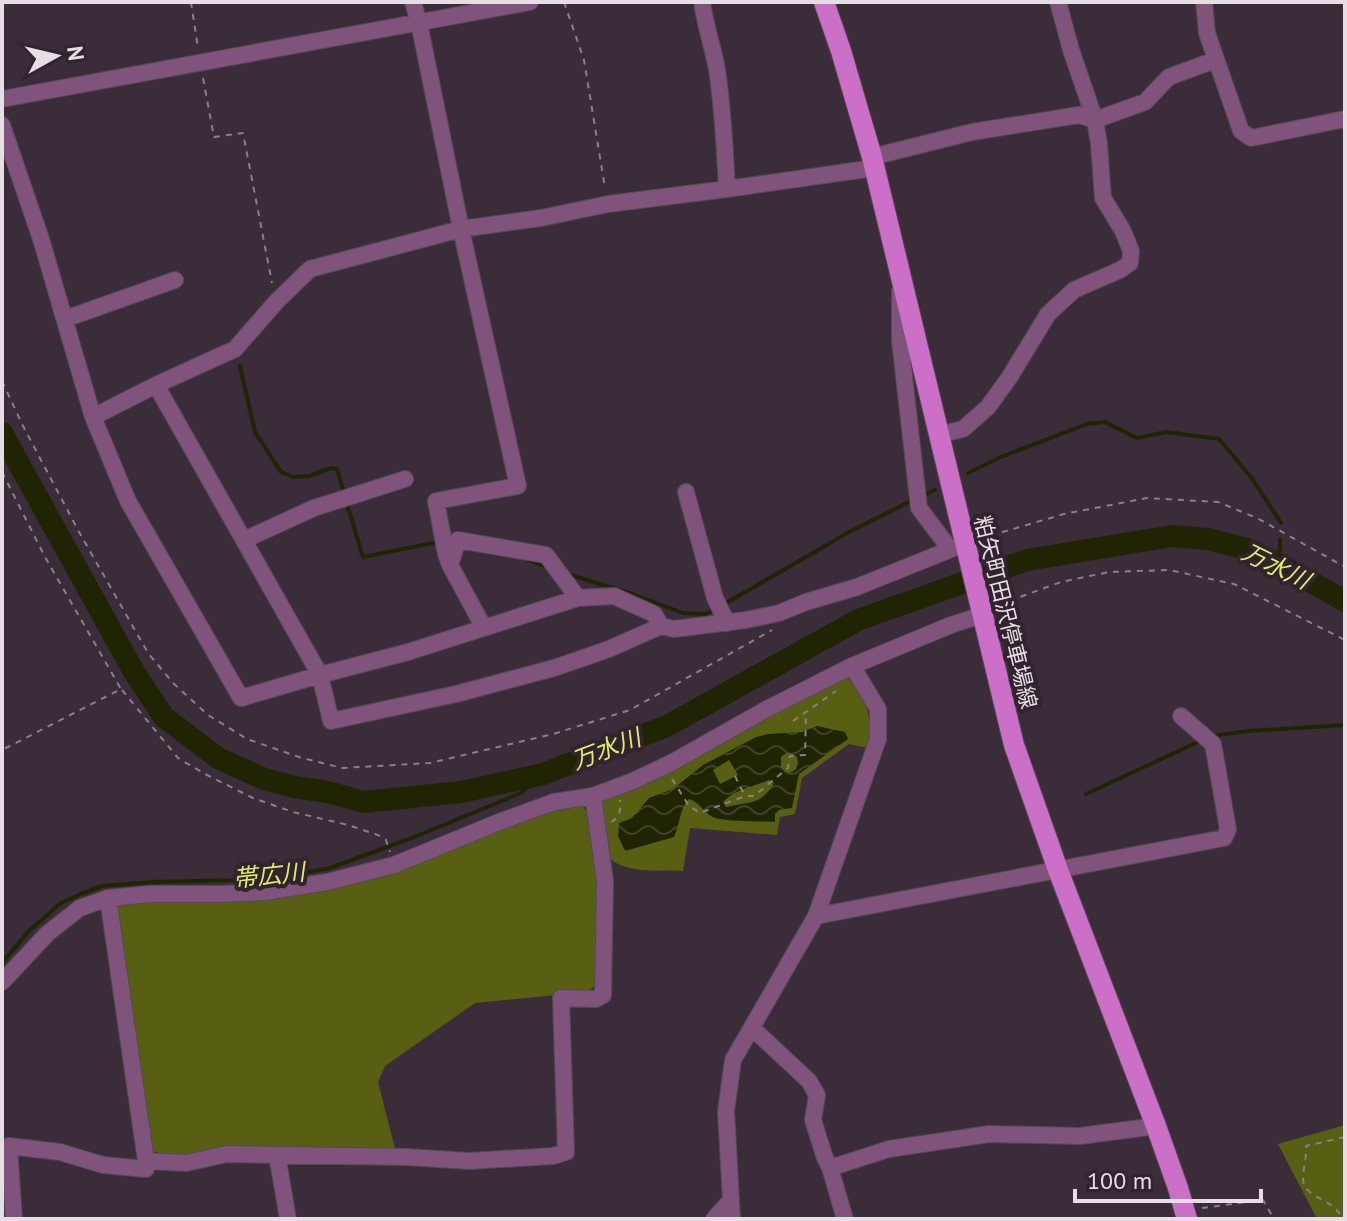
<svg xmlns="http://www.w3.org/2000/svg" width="1347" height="1221" font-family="'PT Sans','Noto Sans JP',sans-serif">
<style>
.green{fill:#585f13}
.water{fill:url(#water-waves);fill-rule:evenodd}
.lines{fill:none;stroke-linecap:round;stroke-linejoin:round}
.stream{stroke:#202403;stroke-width:4}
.river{stroke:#202403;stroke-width:22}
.minor-casing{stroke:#564855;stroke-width:18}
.major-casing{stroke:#564855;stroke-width:22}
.path{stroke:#8b7f8a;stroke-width:2;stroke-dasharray:6 6;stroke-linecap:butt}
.minor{stroke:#80537d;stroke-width:16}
.major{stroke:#cc6fc7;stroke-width:20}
.labels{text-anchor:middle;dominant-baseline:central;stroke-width:8;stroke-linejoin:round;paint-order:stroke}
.street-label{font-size:22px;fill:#e6dde5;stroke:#31232f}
.water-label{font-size:24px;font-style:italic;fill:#dfef69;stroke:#31232f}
</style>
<defs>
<pattern id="water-waves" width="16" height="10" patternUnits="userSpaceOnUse" patternTransform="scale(2)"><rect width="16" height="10" fill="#202403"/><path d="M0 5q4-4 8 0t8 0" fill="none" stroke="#404328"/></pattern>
</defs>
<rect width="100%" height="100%" fill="#3b2c3a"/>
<path class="green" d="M847 677C868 701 873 716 868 748L849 744 802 778 795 814 780 817 777 835 690 828 683 871C660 870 623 874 607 856L600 806 605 798Z
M582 805 586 811 597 880 596 984 588 992 475 1003 385 1066 378 1082 396 1153 180 1158 148 1150 114 908 121 902 266 896 550 810Z
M1345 1125V1219H1317L1278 1144Z"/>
<path class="water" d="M817 726 845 732 848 739 799 774 792 808 779 810 775 814V822C759 821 729 822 715 818 704 814 700 802 689 799 679 809 680 825 674 837L625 851 618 836 619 823 632 818 649 798 673 789 703 765 756 737 768 734 802 732ZM786 753H791L797 757 798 763 796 769 790 773 786 772 781 767V757ZM729 760 738 775 720 784 713 770ZM769 780 774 783C762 805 748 802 726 807L723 802C737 788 751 788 769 780Z"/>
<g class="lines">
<path class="stream" d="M240 366 255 432 281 472 293 477 309 476 331 468 337 469 344 493
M968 473 1001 457 1087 424 1105 422 1137 438 1166 432 1219 439 1251 477 1281 523
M922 496 935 490
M346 501 363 557 433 543 439 544
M526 559 548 567
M1273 561 1280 550V539
M568 574 632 594 683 613 706 614 715 609
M723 605 849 532 915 499
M1212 736 1248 731 1345 725
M1086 794 1200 741
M2 963 29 931 61 903 83 893 102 886 152 882 240 880 291 875 330 868 417 836 521 793 543 774"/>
<path class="river" d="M2 433 134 672 164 717 218 758 264 779 295 787 328 792 364 802 461 792 543 774 667 726 858 620 1027 560 1172 536 1208 539 1247 549 1273 561 1345 601"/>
<g class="minor-casing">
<path id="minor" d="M413 2 419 23 461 229 518 486 436 501 446 554 450 565 484 628
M702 2C705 25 713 47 717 70 723 109 725 149 727 189
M1204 2 1207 33 1241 131 1251 138 1345 119
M2 99 530 2
M2 125 41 239 93 417 128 501 241 698 320 675 408 652 578 598 614 596 654 614 661 626
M872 157 972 132 1079 115 1095 120 1145 102 1169 77 1215 60
M900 291V341L919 508 950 549
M65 319 175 280
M156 385 320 675 331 721 456 694 554 668 609 649 661 626 674 629 746 620 779 613 806 602 857 587 964 544
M93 417 156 385 235 349 276 302 310 269 461 229 541 218 608 204 727 189 874 168
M938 435 963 429 988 407 1009 378 1048 314 1074 290 1120 270 1130 263 1131 251 1123 231 1103 198 1099 144 1095 120 1071 50 1058 2
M686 492 715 598 727 623
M244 540 314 508 405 479
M450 565 458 540 546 555 578 598
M108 898 146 1161 186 1163 227 1154 407 1157 469 1161 553 1156 566 1152 561 998 596 999 603 995 605 881 593 796
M816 916 1224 838 1228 829 1213 744 1181 716
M2 982 48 933 80 908 108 898 151 894H221L265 892 327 882 394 865 499 822 554 802 593 796 633 781 671 763 765 710 852 666 951 625 982 615
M752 1028 809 1081 817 1095 813 1120 825 1158 830 1168 845 1219
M277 1155 288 1219
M830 1168 889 1149 989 1134 1080 1136 1156 1126
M14 1219 9 1146 60 1152 103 1165 146 1169V1161
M714 1219 731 1200
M732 1219 726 1111 733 1060 816 916 878 739V709L852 666"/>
</g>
<g class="major-casing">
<path id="major" d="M824 2 841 51 872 157 1014 745 1058 870 1156 1126 1178 1188 1187 1219"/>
</g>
<path class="path" d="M191 2 198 48
M564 2 584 60 605 188
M203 78 214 137 243 133 272 283
M2 381 23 426 79 532 148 653 173 683 208 715 247 739 299 757 342 768 430 763 553 734 630 710 772 630
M2 472 45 557 121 689 2 750
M979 539 1064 514 1147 498 1218 502 1257 518 1345 567
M998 605 1061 582 1109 572 1169 570 1234 584 1345 640
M122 690 178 758 205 774 253 798 293 812 348 825 378 835 386 840 390 852
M793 721 836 691
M735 776 745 796
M672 779 689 806 700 813 745 796H754L788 768 790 756 805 755 806 712
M611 822C620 818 621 809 620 800
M1345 1137 1306 1146C1307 1157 1303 1168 1303 1179 1303 1193 1321 1198 1331 1205 1336 1209 1340 1214 1345 1219
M1202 1208 1263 1200 1274 1219"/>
<use href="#minor" class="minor"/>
<use href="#major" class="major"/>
</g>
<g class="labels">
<g class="street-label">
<text transform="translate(1006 612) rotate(76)">粕矢町田沢停車場線</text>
</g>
<g class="water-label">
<text transform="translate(1276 566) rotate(26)">万水川</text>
<text transform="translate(606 749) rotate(-21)">万水川</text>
<text transform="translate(269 875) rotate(-6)">帯広川</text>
</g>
</g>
<rect width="1347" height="1221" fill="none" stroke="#e6dde5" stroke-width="8"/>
<g transform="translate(56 56) rotate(82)" stroke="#31232f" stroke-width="6" paint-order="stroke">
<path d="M0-6L14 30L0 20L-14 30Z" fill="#e6dde5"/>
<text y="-12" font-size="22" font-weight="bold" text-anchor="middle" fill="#e6dde5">N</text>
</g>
<path d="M1075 1189v12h186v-12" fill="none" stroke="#e6dde5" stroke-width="4"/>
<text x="1087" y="1189" font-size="24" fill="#e6dde5" stroke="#31232f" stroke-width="6" paint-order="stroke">100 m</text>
</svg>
